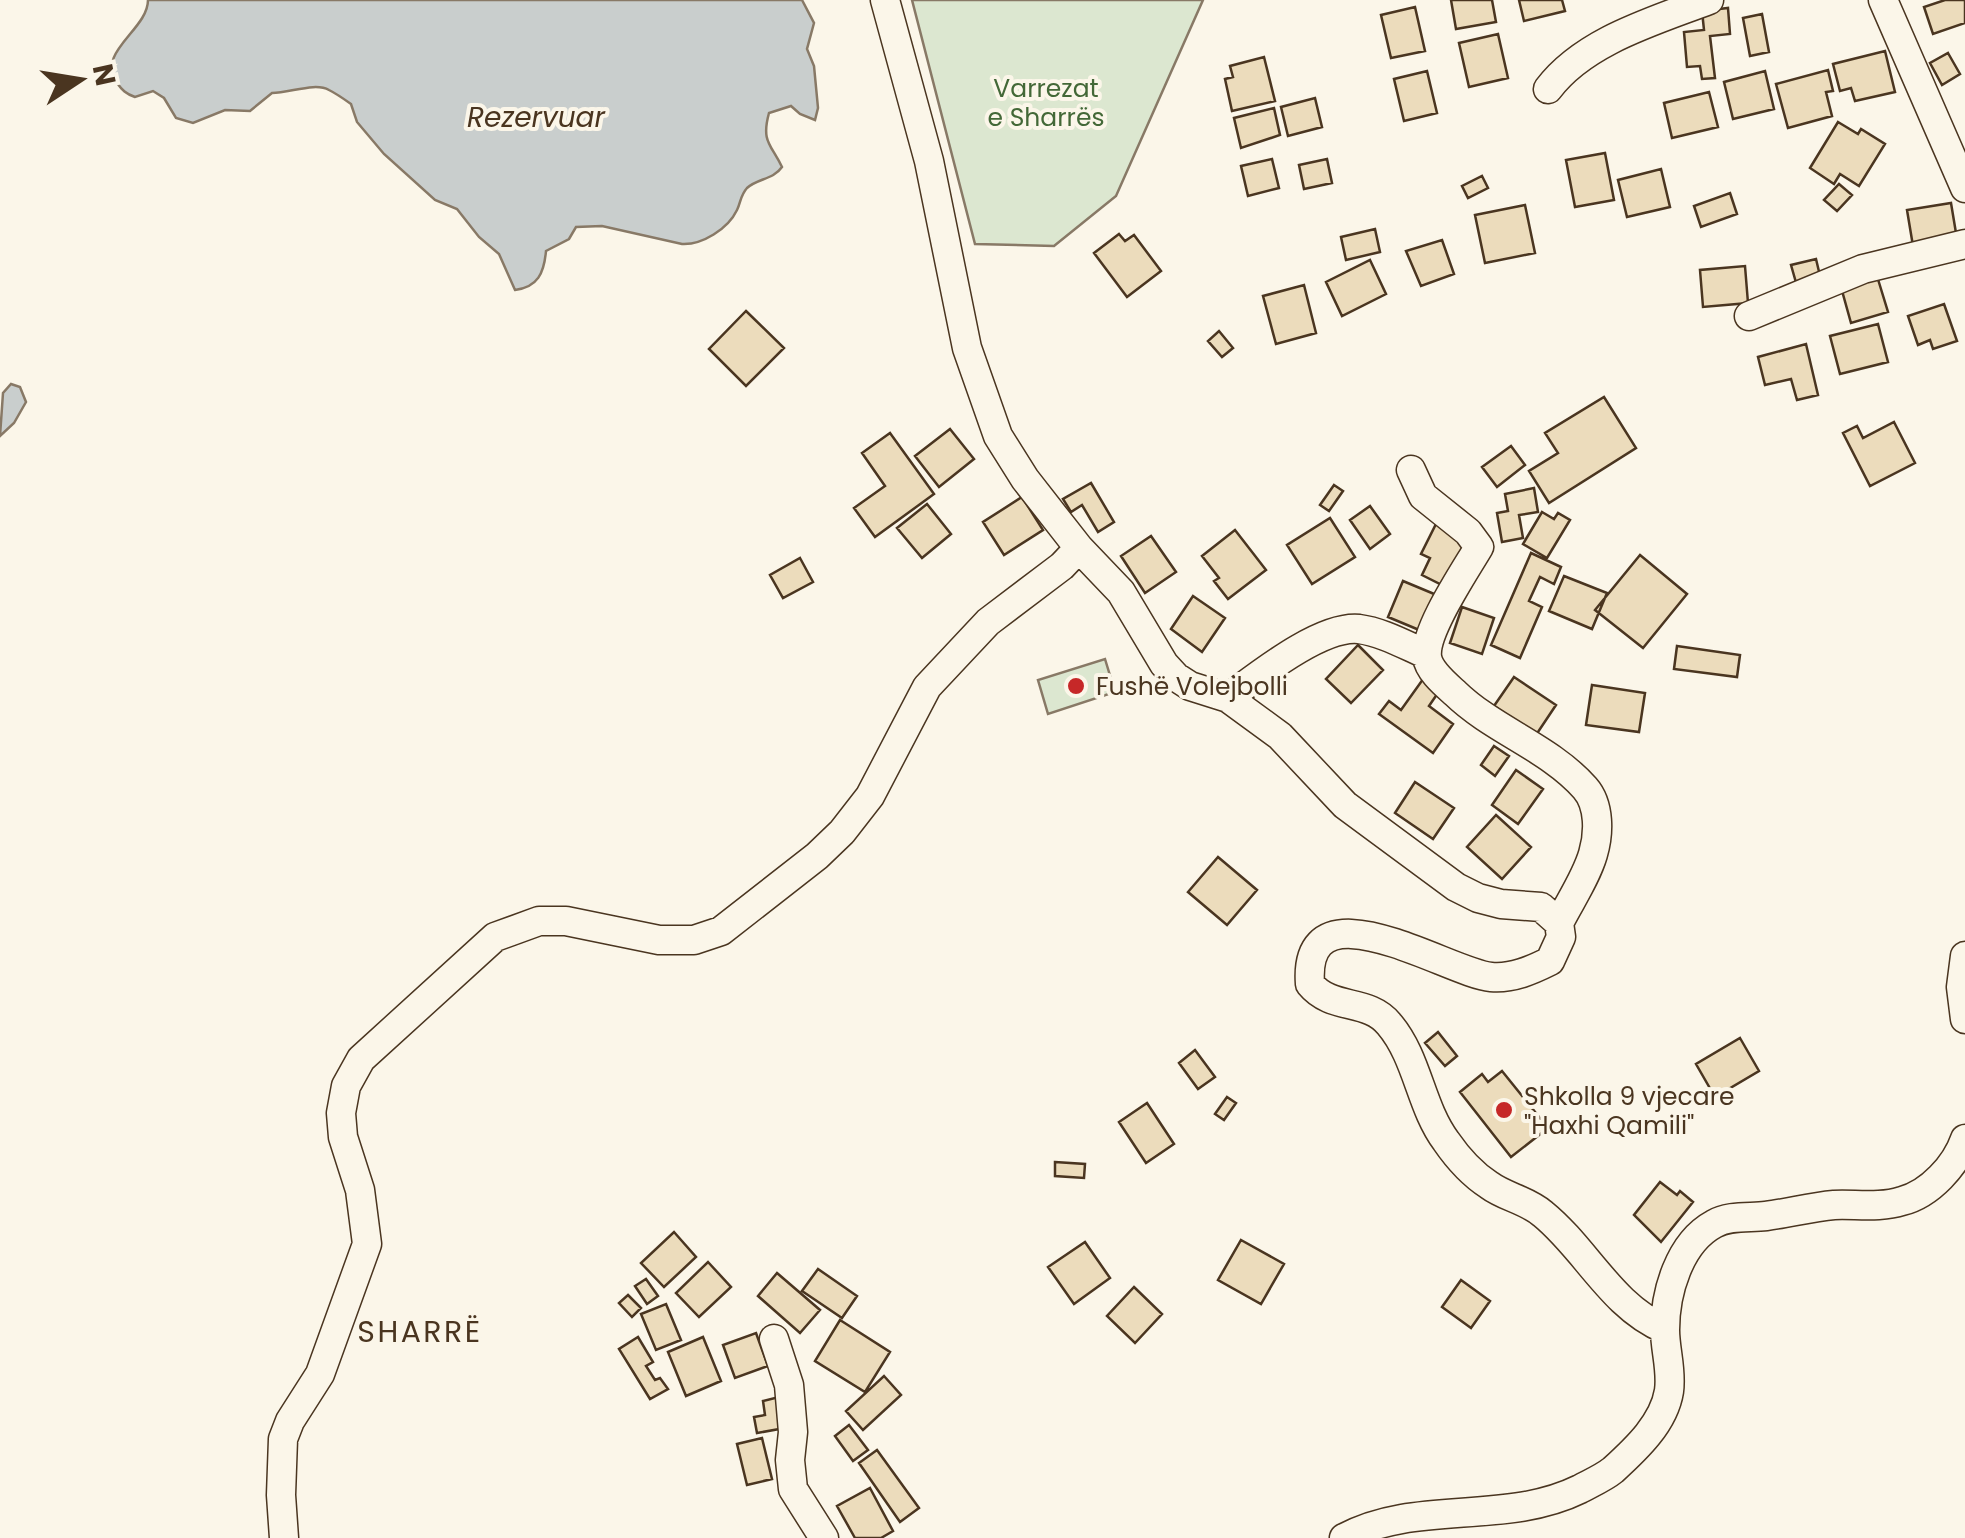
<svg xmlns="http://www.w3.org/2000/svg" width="1965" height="1538" font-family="Poppins,sans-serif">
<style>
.green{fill:#dce7d0;stroke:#887966;stroke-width:2.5}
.water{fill:#c9cecd;stroke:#887966;stroke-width:2.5}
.building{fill:#ecdcbc;stroke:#4a3520;stroke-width:2.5}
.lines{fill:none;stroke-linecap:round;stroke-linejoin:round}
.minor-casing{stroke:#4a3520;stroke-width:31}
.minor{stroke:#fbf6e9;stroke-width:28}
.poi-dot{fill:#c62828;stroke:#fbf6e9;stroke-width:4}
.labels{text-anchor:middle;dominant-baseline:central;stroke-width:8;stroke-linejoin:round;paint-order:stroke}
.park-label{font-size:25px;fill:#436837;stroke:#fbf6e9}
.poi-label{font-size:25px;fill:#4a3520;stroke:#fbf6e9;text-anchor:start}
.water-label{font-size:28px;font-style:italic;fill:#4a3520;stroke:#fbf6e9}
.quarter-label{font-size:30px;letter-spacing:2.5px;fill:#4a3520;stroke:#fbf6e9}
</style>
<rect width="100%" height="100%" fill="#fbf6e9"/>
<path class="green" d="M912 0H1203L1116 196 1054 246 975 244Z
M1105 659 1115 692 1048 714 1038 680Z"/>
<path class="water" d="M148 0H802L814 23 807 49 814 66 818 108 815 120 800 114 791 106 769 113C761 142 771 144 782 167 773 180 758 178 747 188 740 196 741 202 737 210 728 229 702 245 682 244L602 226 576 227 569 239 546 251C544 273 538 287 515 290L499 254 479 237 457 209 435 200 384 154 357 122 351 104C344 99 337 94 329 90 315 82 290 93 272 93L250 111 225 110 193 123 176 118 164 98 153 91 135 97C126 94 122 90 117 83 95 52 148 30 148 0Z
M11 384 20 387 26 402 14 423 0 436 3 393Z"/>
<path class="building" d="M1451 0H1492L1496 22 1456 29Z
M1519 0H1562L1565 11 1524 21Z
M1945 0H1965V23L1933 34 1924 7Z
M1415 7 1425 51 1391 58 1381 15Z
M1728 8 1730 34 1710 36 1715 78 1702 79 1700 66 1687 67 1684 32 1704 30 1702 11Z
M1762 14 1769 52 1750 56 1743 18Z
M1498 34 1508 78 1469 87 1459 43Z
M1885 51 1895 92 1855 101 1851 88 1840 91 1833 64Z
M1948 53 1960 74 1942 85 1930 63Z
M1264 57 1275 101 1232 111 1225 79 1233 77 1230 66Z
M1828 70 1833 91 1826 92 1832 116 1788 128 1776 84Z
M1427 71 1437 113 1404 121 1394 79Z
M1765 71 1774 109 1733 119 1724 82Z
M1709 92 1718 127 1672 138 1664 103Z
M1315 98 1322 127 1288 136 1281 107Z
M1274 108 1280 135 1241 148 1234 118Z
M1838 122 1858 134 1861 129 1885 144 1859 186 1840 174 1834 184 1810 168Z
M1605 153 1614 200 1575 207 1566 160Z
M1272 159 1279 188 1248 196 1241 166Z
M1327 159 1332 183 1304 189 1299 165Z
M1661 169 1670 207 1627 217 1618 180Z
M1482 176 1488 188 1468 198 1462 186Z
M1839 184 1852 195 1837 211 1824 200Z
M1730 193 1737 214 1701 227 1694 206Z
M1951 203 1957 239 1913 246 1907 210Z
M1525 205 1535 253 1485 263 1475 215Z
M1375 229 1380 252 1346 260 1341 237Z
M1119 234 1125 241 1134 235 1161 271 1127 297 1094 253Z
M1442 240 1454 274 1421 286 1406 251Z
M1816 259 1821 280 1797 286 1791 265Z
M1370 260 1386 294 1342 316 1326 282Z
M1745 266 1748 303 1703 307 1700 270Z
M1877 276 1888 312 1851 323 1841 287Z
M1304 285 1316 333 1276 344 1263 296Z
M1944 304 1957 341 1933 349 1930 340 1918 345 1908 316Z
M746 311 784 348 746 386 709 349Z
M1878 324 1888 362 1840 374 1830 336Z
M1219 331 1233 348 1222 357 1208 341Z
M1806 344 1818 395 1797 400 1791 379 1765 385 1758 357Z
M1604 397 1636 448 1549 503 1529 471 1558 453 1545 433Z
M1894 422 1915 463 1870 486 1843 433 1857 426 1863 438Z
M950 429 974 459 939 487 915 456Z
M890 433 934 494 875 537 854 508 885 486 862 453Z
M1511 446 1525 465 1497 487 1482 467Z
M1091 483 1114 522 1098 532 1082 505 1071 512 1063 499Z
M1334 485 1343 491 1329 511 1320 505Z
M1534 488 1538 512 1519 515 1523 538 1502 542 1497 513 1508 511 1505 494Z
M1022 497 1043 530 1004 555 983 522Z
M927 504 951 534 922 558 897 528Z
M1370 506 1390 534 1370 549 1350 520Z
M1542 512 1554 519 1558 513 1570 520 1547 558 1523 544Z
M1330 518 1355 557 1312 584 1287 545Z
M1436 524 1470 540 1446 587 1422 575 1430 558 1421 554Z
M1235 530 1266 570 1228 599 1214 581 1219 578 1202 556Z
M1151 536 1176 572 1145 593 1121 556Z
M1531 553 1561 567 1554 584 1540 577 1529 601 1542 607 1520 658 1491 645Z
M1640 555 1687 594 1643 648 1595 610Z
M800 558 813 582 783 598 770 575Z
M1564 576 1607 593 1592 629 1549 611Z
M1403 581 1439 596 1424 632 1388 617Z
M1193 596 1225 618 1202 652 1171 629Z
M1462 607 1494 618 1482 654 1450 643Z
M1358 645 1383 670 1351 703 1326 679Z
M1677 646 1740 655 1737 677 1674 669Z
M1426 675 1442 687 1429 706 1453 724 1433 753 1379 714 1389 701 1401 710Z
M1514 677 1556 705 1536 735 1494 706Z
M1592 685 1645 693 1639 732 1586 725Z
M1494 746 1509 756 1495 776 1481 765Z
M1516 770 1543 789 1518 824 1492 805Z
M1415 782 1454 808 1433 839 1395 813Z
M1496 815 1531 847 1502 879 1467 847Z
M1218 857 1257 890 1227 925 1188 892Z
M1438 1032 1457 1056 1445 1066 1425 1043Z
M1740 1038 1759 1071 1715 1097 1696 1064Z
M1195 1050 1215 1077 1198 1089 1179 1063Z
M1502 1071 1548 1128 1511 1157 1460 1092 1482 1074 1488 1082Z
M1227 1097 1236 1103 1224 1120 1215 1114Z
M1147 1103 1174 1144 1146 1163 1119 1122Z
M1055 1162 1085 1164 1084 1178 1055 1176Z
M1660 1182 1677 1195 1680 1191 1693 1202 1661 1242 1634 1215Z
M674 1232 696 1257 664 1287 641 1263Z
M1241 1240 1284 1264 1261 1304 1218 1280Z
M1085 1242 1110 1278 1074 1304 1048 1267Z
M708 1262 731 1287 699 1317 676 1293Z
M818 1269 857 1296 842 1318 802 1291Z
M777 1273 820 1310 800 1333 758 1296Z
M646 1279 658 1296 647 1304 635 1286Z
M1461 1280 1490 1301 1471 1328 1442 1307Z
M1134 1287 1162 1314 1135 1343 1107 1316Z
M628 1295 641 1308 632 1317 619 1303Z
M666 1304 681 1340 656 1350 641 1314Z
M840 1320 890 1352 865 1392 815 1361Z
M756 1333 768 1366 735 1378 723 1345Z
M638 1337 653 1362 646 1366 655 1380 660 1378 668 1389 650 1399 619 1349Z
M703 1337 721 1381 686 1396 668 1352Z
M884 1376 901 1395 863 1430 846 1411Z
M779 1397 785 1428 757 1433 754 1417 765 1415 763 1401Z
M849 1425 868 1450 853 1461 835 1436Z
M762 1438 772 1479 747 1485 737 1444Z
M877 1450 919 1508 900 1522 859 1463Z
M870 1488 893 1531 881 1538H855L837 1506Z"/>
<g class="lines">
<g class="minor-casing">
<path id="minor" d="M885 0 929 161 967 348 998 436 1025 479 1079 548 1121 592 1164 664 1176 677 1190 686 1228 698 1280 736 1345 805 1456 887 1478 898 1501 904 1541 907 1559 923 1561 937 1550 961C1532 970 1512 979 1491 977 1450 974 1302 877 1310 984 1332 1011 1368 998 1389 1024 1418 1058 1420 1106 1446 1141 1457 1157 1472 1174 1489 1185 1505 1197 1527 1200 1543 1214 1586 1249 1612 1307 1665 1329
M1883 0 1965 188
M1548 89C1584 41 1654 21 1709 0
M1749 316 1863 269 1965 244
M1411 470 1423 496 1468 532 1479 547C1465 571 1424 631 1427 657 1429 671 1445 684 1455 693 1493 730 1550 748 1585 788 1600 805 1599 834 1593 854 1586 878 1570 901 1559 923
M1228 698C1258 676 1321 625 1359 629 1382 632 1405 645 1426 654
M1965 956 1961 987 1965 1019
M774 1339 789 1385 793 1432 790 1460 793 1489 824 1538
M284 1538 281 1495 283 1439 290 1421 320 1374 367 1244 360 1190 343 1137 341 1113 346 1086 361 1059 495 937 539 921H566L659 940H694L721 931 817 856 842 832 870 796 927 687 988 622 1062 566 1079 548
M1344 1538C1416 1499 1505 1526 1580 1489 1591 1483 1603 1478 1613 1470 1636 1449 1664 1423 1669 1391 1672 1370 1665 1350 1665 1330 1665 1293 1679 1243 1714 1224 1729 1215 1750 1218 1766 1216 1789 1213 1811 1207 1834 1205 1856 1204 1880 1208 1902 1201 1930 1194 1956 1165 1965 1139"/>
</g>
<use href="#minor" class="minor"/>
</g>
<g class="poi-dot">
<circle cx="1076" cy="686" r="10"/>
<circle cx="1504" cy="1110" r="10"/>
</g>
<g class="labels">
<g class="park-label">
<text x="1046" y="88">Varrezat<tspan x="1046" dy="29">e Sharrës</tspan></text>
</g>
<g class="poi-label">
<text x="1096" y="686">Fushë Volejbolli</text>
<text x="1524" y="1096">Shkolla 9 vjecare<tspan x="1524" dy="29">"Haxhi Qamili"</tspan></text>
</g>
<g class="water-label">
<text x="536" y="117">Rezervuar</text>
</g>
<g class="quarter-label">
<text x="420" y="1331">SHARRË</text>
</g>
</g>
<g transform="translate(80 80) rotate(78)" stroke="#fbf6e9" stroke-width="8" paint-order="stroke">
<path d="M0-8L18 38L0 25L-18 38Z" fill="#4a3520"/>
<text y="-15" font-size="28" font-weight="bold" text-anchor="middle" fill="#4a3520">N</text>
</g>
</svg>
